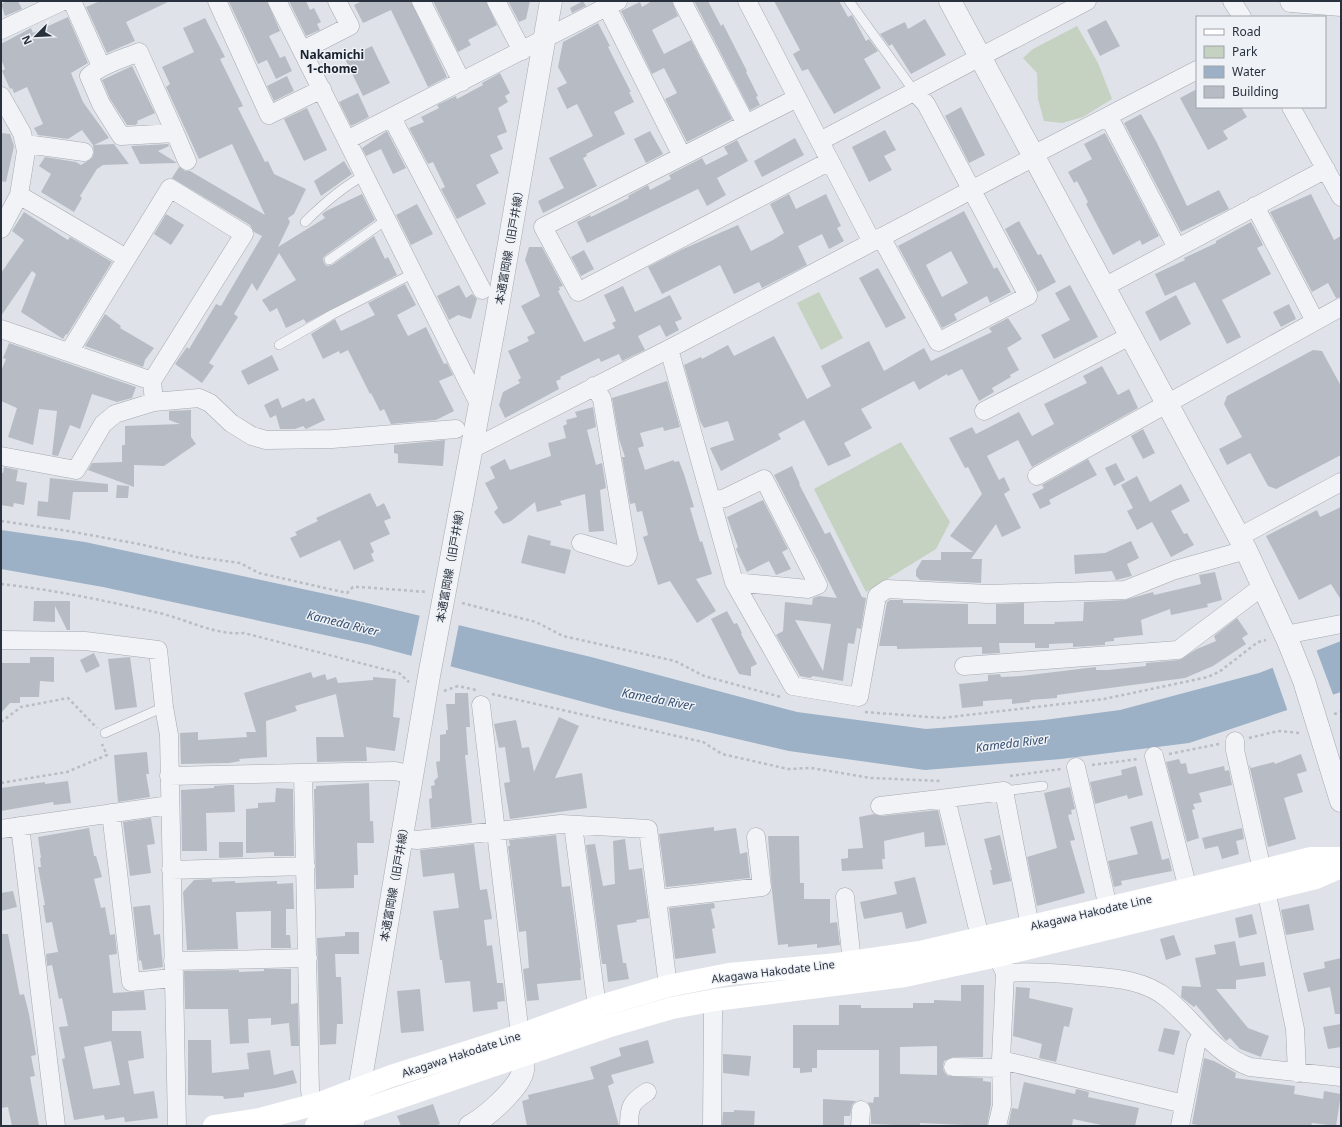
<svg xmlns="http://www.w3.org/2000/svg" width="1342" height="1127" font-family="'Noto Sans','Noto Sans JP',sans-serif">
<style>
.green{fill:#c5d1c1}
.water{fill:#9cb0c6}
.pier{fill:#dfe2e8}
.building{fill:#b7bcc4;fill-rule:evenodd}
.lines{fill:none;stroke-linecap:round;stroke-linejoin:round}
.service-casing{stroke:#a5a9b2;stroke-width:10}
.minor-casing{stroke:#a5a9b2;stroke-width:19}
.tertiary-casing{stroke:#a5a9b2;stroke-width:23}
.path{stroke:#babdc2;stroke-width:2.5;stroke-dasharray:3 3;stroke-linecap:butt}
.service{stroke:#f2f3f6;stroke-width:9}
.minor{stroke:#f2f3f6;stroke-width:18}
.tertiary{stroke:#f2f3f6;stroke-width:22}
.secondary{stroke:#fff;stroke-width:22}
.labels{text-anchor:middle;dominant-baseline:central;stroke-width:3;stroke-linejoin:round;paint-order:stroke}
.street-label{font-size:11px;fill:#29313e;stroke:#eef1f5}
.neighbourhood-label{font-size:12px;font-weight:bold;fill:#1b222f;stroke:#eef1f5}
.water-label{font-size:12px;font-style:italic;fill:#354f70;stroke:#eef1f5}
</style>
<rect width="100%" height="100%" fill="#dfe2e8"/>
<path class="green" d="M1077 26 1098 63 1112 99 1083 117 1062 123 1044 121 1038 99 1037 73 1023 58 1033 49Z
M819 292 843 338 821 350 797 303Z
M901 442 950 522 936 549 866 592 814 489Z"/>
<path class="water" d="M1 530 85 542 363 602 591 657 797 712 926 729 1044 720 1120 710 1259 673 1341 641V692L1189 743 1061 759 925 770 789 751 614 710 371 645 103 587 1 569Z"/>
<path class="pier" d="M420 614 459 624 450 669 411 658Z
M1316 649 1334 697 1288 712 1272 666Z"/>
<path class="building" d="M7 1H18L22 9 5 16 1 4Z
M100 1H170L126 22 135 41 107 53 86 7Z
M232 1H267L280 31 269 36 280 58 285 56 292 71 276 79 267 60 258 64 229 2Z
M289 1H306L310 10 314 8 321 22 317 24 320 30 306 36Z
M362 1H411L447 77 428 87 391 10 363 23 354 5Z
M433 1H486L497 25 468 40 471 45 458 52Z
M508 1H530L526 19 519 22Z
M583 1 586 6 572 13 570 8Z
M652 1H672L678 16 652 30 664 54 691 40 732 119 687 142 665 99 677 93 664 68 652 74 621 11 640 2 642 7Z
M694 1H708L721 26 723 24 747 71 746 72 758 96 756 97 760 105 750 110Z
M774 1H839L848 17 852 15 866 41 869 39 878 51 864 59 881 88 834 114 808 69 802 71 793 54 800 50Z
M68 17 88 63 71 73 83 102 109 138 94 145 114 144 129 164 103 165 97 169 80 196 82 198 74 212 41 192 51 174 39 166 45 157 76 162 81 165 92 158 94 153 93 145 82 130 68 139 38 135 34 128 43 124 27 87 14 93 12 88 10 89 2 71 5 69 1 59V44L31 28 33 33Z
M205 18 225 57 220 59 243 106 238 108 265 162 268 161 274 174 306 189 294 214 288 218 290 222 278 247 325 218 322 214 326 211 362 194 375 220 326 255 323 258 324 263 327 266 332 265 374 236 385 259 388 257 397 275 306 323 304 319 286 328 277 308 270 312 262 300 296 280 279 253 257 291 252 283 234 314 238 317 209 363 214 366 202 383 175 364 187 347 189 349 216 304 221 306 262 236 254 232 250 225 172 178 179 167 185 171H190L265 215 232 144 199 159 166 87 170 84 162 67 194 52 183 28Z
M925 19 946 55 911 74 892 44 889 46 880 34 905 22 908 29Z
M1106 20 1120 46 1100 56 1087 30Z
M598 23 610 46 608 47 631 92H629L634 102 614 112 625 134 586 154 587 156 583 158 597 186 543 213 538 201 564 188 549 158 593 136 577 104 567 109 557 88 567 83 558 67 563 42Z
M372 46 390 83 363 96 345 59Z
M132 66 155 113 137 121 138 123 135 125H127L110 99 102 80Z
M500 73 510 93 505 96 508 102 498 108 507 132 497 136 503 149 490 155 499 173 476 185 486 204 457 219 441 189 445 187 433 162 428 164 409 128 424 122 421 117 439 108 437 105 456 96 457 99 483 85 482 83Z
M287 76 294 91 274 101 267 86Z
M1197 89V107H1241L1247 117 1223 131 1228 139 1208 150 1180 98Z
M358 93 369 117 351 126 339 102Z
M961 107 985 155 969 163 945 116Z
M307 108 327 150 304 161 284 119Z
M1141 114 1156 141 1187 206 1219 190 1229 209 1181 232 1124 123Z
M885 130 896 150 884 156 892 170 869 182 852 147Z
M387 131 406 168 393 174 381 149 366 156 362 148Z
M650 131 663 154 646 163 634 139Z
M1 133 10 134 14 146 6 182 1 181Z
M1105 133 1159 236 1142 245 1140 240 1113 255 1086 204 1088 202 1077 181 1074 183 1068 172 1092 159 1084 144Z
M795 138 804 155 762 177 754 161Z
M737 140 748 161 717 178 726 195 707 206 698 189 587 243 577 222 590 215 591 217 629 198 628 196 648 185 650 190 671 179 669 175 702 158 706 165 728 154 724 147Z
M168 144 169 146 158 151 177 163 140 164 131 146Z
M344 161 352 174 321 196 314 181Z
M789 194 796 209 826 194 841 226 837 228 844 241 829 249 822 234 798 246 807 265 762 288 759 282 734 294 720 265 662 294 648 267 683 249 738 225 751 251 773 240 784 233 770 204Z
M1311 194 1334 240 1341 236V297L1336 298 1328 283 1312 292 1270 212Z
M417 204 433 234 411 245 396 215Z
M964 211 994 269 997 267 1011 292 990 303 987 296 954 314 957 320 942 328 898 246ZM951 251 968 283 942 297 926 265Z
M24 212 68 240 70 237 112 262 67 335 66 334 63 339 21 312 36 274 32 271 1 316V273L24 240 12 231Z
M166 214 184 225 171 245 154 234Z
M1019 221 1038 255 1041 254 1056 282 1038 292 1005 229Z
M1251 222 1263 245 1257 248 1271 274 1222 300 1241 337 1227 344 1195 282 1165 296 1155 274 1185 260 1184 258 1216 243V241Z
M529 247H542L563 286 559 287 560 290 558 291 584 342 615 328 612 323 616 321 604 295 623 286 635 312 670 295 682 319 675 322 679 330 666 337 660 325 638 336 645 350 622 361 619 354 601 362 599 358 560 377 561 379 556 381 559 389 505 418 499 405 503 392 520 383 518 380 521 378 508 351 529 341 527 337 535 333 521 306 540 296 525 260Z
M584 250 594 269 581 276 571 257Z
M878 268 906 318 886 328 859 278Z
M405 284 416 305 397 315 408 336 426 327 444 364 447 363 453 375 439 381 454 411 436 420 391 424 384 409 380 411 371 393 370 394 348 350 340 354 339 351 323 359 311 334 335 319 341 331 375 315 368 303Z
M459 285 466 298 472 294 477 299 471 319 458 315 449 320 437 296Z
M1070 285 1098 337 1054 359 1041 335 1070 320 1055 293Z
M1176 295 1191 324 1160 341 1145 312Z
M1289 304 1296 319 1281 327 1273 312Z
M105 314 121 326 120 328 154 348 145 360 143 367 85 346Z
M1008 318 1022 339 1007 348 1019 370 1010 375 1011 377 992 388 994 392 979 401 962 369 948 376 947 374 919 390 914 381 861 409 872 428 844 443 851 456 828 466 804 420 778 434 781 439 721 471 710 448 734 440 728 421 704 428 700 421 684 365 701 357 702 359 728 345 734 356 774 336 807 399 831 386 821 366 869 341 884 371 924 348 931 361 992 332 989 328Z
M9 343 136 387 132 398 117 402 92 394 80 429 70 425 58 456 52 455 57 411 39 409 33 445 8 437 17 408 1 401V371L6 359 3 358Z
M1313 350 1322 351 1341 386V455L1276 489 1268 486 1250 453 1227 465 1219 449 1242 437 1224 404 1227 396Z
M272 355 279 370 248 385 241 371Z
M1102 366 1118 395 1129 389 1138 408 1032 467 1018 440 987 456 999 480 1004 477 1010 490 1004 494 1021 528 1002 537 996 524 971 559H982L981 583 920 580 916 576V570L922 560H941V552H973L950 536 982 494 968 467 965 468 949 438 972 427 976 434 1019 412 1032 436 1054 424 1044 404 1087 383 1083 376Z
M667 381 680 427 664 431 663 427 640 433 644 446 638 448 645 470 674 460V462L679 461 684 474 694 507 690 508 700 542 702 541 712 574 696 579 716 611 697 623 670 581 658 585 643 537 648 535 642 511 637 512 635 503 630 504 622 457H625L619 439 612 398Z
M278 398 282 408 304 398 306 402 314 398 325 420 306 429 303 426 295 429H280L276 415 270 418 264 405Z
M593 407 596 427 587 430 596 465 602 463 606 488 600 490 604 531 589 532 585 494 560 501 562 505 537 512 535 502 511 521 503 524 494 512 498 508 485 483 495 478 490 467 505 459 510 470 551 456 548 443 566 438 563 426 567 424 566 420 577 417 575 412Z
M191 410V437L196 444 164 466 134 465V487L88 470 92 463 122 462V445H125V426L180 424 169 420V411Z
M1143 429 1155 453 1143 459 1131 436Z
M445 440 443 466 398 463V454L394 453V445Z
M1088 459 1097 475 1049 500 1051 504 1040 509 1032 494 1044 488 1042 485Z
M1116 463 1125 480 1114 486 1105 468Z
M792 466 800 484H799L825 534 830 532 862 597 866 598 861 629 857 628 854 644 848 643 843 681 813 676 810 678 800 676 776 635 783 631 785 602 812 605 813 598 819 596 837 598 774 475ZM795 620 831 624 823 671Z
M4 467 18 470 16 481 27 483 24 505 14 503 13 507 1 505V473H3Z
M1137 476 1150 502 1181 484 1190 501 1171 511 1184 534 1187 533 1194 545 1171 557 1152 522 1137 530 1127 511 1133 508 1121 485Z
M50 478 108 484V492H73L70 520 37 516 38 501 48 502Z
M117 485 129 486 128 498H116Z
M370 493 377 507 384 503 391 518 384 521 390 534 370 543 374 552 371 554 374 561 354 570 340 540 300 558 290 538 297 535 295 532 318 521 316 518Z
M763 500 788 549 782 552 791 569 776 575 769 561 747 572 736 549 738 547 727 517Z
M1341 507V600L1331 584 1299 600 1266 536 1317 510 1320 517Z
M528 535 551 541 550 545 571 550 565 574 521 563Z
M1131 541 1139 558 1127 564 1132 576 1116 580 1112 571 1075 574 1074 555 1105 553Z
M1215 572 1222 600 1207 604 1208 607 1171 615 1170 609 1141 620 1143 635 1114 638V641L1105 642V645L1073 647V643L1049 644V648H1035V643H999L1000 653 982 654V647L897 649V646H879L887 602 890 600H903V603L968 604V624H996V604L1024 603V624H1055L1054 622 1083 621 1084 602 1125 600 1153 592 1154 595 1201 584 1199 575Z
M34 601H70V630H67L55 606V622L33 621Z
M727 611 734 624 737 623 742 633 741 634 757 664 751 667V676L739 674 711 619Z
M1237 618 1248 634 1242 638 1246 644 1213 666 1185 678 1057 695V698L1030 700V702L1012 704V699L983 701V706L962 708 959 684 988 681V675L1000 674 1001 677 1021 676 1096 667V670H1108L1146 666V663L1179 660 1197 649 1216 641 1214 636Z
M94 653 100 666 86 673 80 660Z
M30 657H54V682L40 681 39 697H20V703H10L1 713V663H30Z
M130 657 137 707 115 710 108 659Z
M311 672 313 678 325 674 327 680 336 677 338 683 373 680V677L396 679 393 717 400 718 395 751 366 747 367 761 317 762 316 737H344L336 694 295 706 297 711 266 721 267 757 239 759 240 761 229 763 181 764 180 733 198 732V740L247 737 246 732H256L244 693Z
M455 693H468L470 727H466L468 755H465L472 823 431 828 429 799 432 798 431 786 435 785 434 781 438 777 436 762 440 761V735L446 734V730H448L446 704H455Z
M559 717 579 726 555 778 582 773 587 808 510 819 504 783 510 782 505 747 499 748 494 724 516 720 522 748 529 747 534 772Z
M147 752 149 774H146L150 797 118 802 114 755Z
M1301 754 1307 771 1297 774 1303 792 1284 798 1296 839 1268 847 1249 764 1251 768 1274 762 1275 764Z
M1179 759 1181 764 1186 763 1188 773 1191 774 1224 766 1225 771 1229 770 1232 785 1199 793 1202 802 1193 804 1195 809 1192 810 1199 838 1187 842 1166 762Z
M1136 766 1143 795 1128 799 1127 795 1095 804 1090 782 1122 775 1121 770Z
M68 781 71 803 54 805 53 802 1 811V788L45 782V784Z
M369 783 370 821H373L374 843H357L358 875H354V888L316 889 314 789H316V786Z
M228 785H234L235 812 206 813 207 851H182L181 790 214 788V786Z
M1070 787 1075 809 1071 810 1072 814 1068 815 1075 840 1070 841 1085 893 1037 906 1027 857 1057 848 1044 793Z
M276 788 293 789 294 856H274V852L246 853V809L258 808V803L275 802Z
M938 810 946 845 925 847 924 832 884 841 885 859H882L883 869 842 871 841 859 848 858V849L863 848 859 817 874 814 881 816Z
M151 818 155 844 147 845 151 873 130 876 123 822Z
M1152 821 1162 860 1169 858 1172 871 1121 881 1122 885 1114 887 1108 861 1138 854 1130 827Z
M714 827V831L736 828 740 854 747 852 750 878 666 887 659 834Z
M89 828 94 856H96L102 877 94 879 101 908 105 907 110 935 115 934 117 954 109 955 113 993 144 991 146 1010 112 1011V1031H141L144 1058 128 1061 134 1094 154 1091 158 1118 125 1122 124 1117 105 1120 104 1115 74 1120 62 1059 65 1058 59 1027 68 1026 62 998 59 999 52 965 47 966 46 954 58 952 52 922 46 923 43 905H45L38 867H41L40 858H41L38 837ZM111 1041 120 1085 93 1089 84 1047Z
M1242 828 1244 839 1236 841 1239 854 1222 859 1218 846 1205 849 1202 838Z
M556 835 562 887 570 886 581 968H580L581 980 537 984 539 1000 527 1001 523 969 529 968 526 931 519 932 508 846H510L509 840Z
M1000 835 1011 881 993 885 990 870H992L984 839Z
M768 836H799L800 883H804V899H830V923L837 922 840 945 817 948V944L788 947V944L778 945 772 891Z
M625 839 629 870 642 868 649 918 636 920 637 922 617 925 623 963H626L629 979 608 982 606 964H602L586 845 595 844 603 886 615 884 613 841Z
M219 842H243V857L219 858Z
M474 844 480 890 487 889 492 919 484 920 487 946 492 945 497 983H503L505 1001 497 1002 498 1009 473 1012 470 981 445 983 442 960H440L433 911 459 908 454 873 423 877 420 850Z
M915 877 927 923 906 929 902 912 864 919 860 902 897 894 894 882Z
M212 879V882L235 881V883L277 881V884L293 883 294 909H286V935H290L291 948H271V911L236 912 238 949 187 950 183 892 194 880Z
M13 891 17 907 1 911V893Z
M714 903 715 908 711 909 715 928 712 929 716 953 675 959 669 908Z
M1309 904 1314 930 1286 935 1281 910Z
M150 905 154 935 160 934 163 967 143 970 141 960 139 961 133 907Z
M1252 914 1257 934 1239 938 1235 918Z
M345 932H359V954H335L336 977H341L343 1024H337L336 1044 320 1045 317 938 345 936Z
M1 934H8L19 992 20 995 24 994 29 1014 36 1055 31 1056 35 1076 30 1077 39 1126H12L8 1107 1 1108Z
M1174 935 1181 955 1166 960 1160 939Z
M1235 941 1240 966 1264 962 1266 976 1236 980V989H1216L1248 1028 1269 1036 1261 1057 1240 1049 1230 1038 1226 1041 1196 1005 1194 1007 1181 997 1182 986 1201 987 1195 958 1216 954 1214 945Z
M1341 958V1014H1335L1330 987 1308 992 1303 973 1325 968 1324 962Z
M264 969H291V1004L298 1003 299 1046H291L289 1023 271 1025V1018L248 1019 249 1043 230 1044 228 1009H185L184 971 239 970V972L264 971Z
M961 985H984L983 1057H953L944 1061 943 1067 944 1072 948 1076 983 1078V1081L991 1082V1104L987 1126 920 1123V1126L871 1124V1110L868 1102 873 1103 874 1097H879V1050H817V1068H812V1072L800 1073V1068H793V1025H839V1005H861V1008H913V1003H934V1000L961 1001ZM937 1046V1075L900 1074V1047Z
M1016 987 1030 988 1029 998 1073 1008 1069 1027 1064 1026 1056 1062 1039 1058 1042 1044 1013 1036Z
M420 989 424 1031 401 1033 397 991Z
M1341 1024V1047L1328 1049 1323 1027Z
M1164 1028 1180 1031 1174 1055 1158 1051Z
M188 1040H211L212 1073 249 1069 247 1053 270 1050 274 1075 293 1070 297 1083 276 1088 244 1093V1097L224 1099 223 1096 188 1095Z
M648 1040 654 1063 611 1075 614 1083 608 1086 619 1126H527L522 1101 529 1099 528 1095 594 1079 590 1067 621 1056 619 1048Z
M723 1054 751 1056 749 1076 723 1073Z
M1204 1058 1214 1061 1236 1073 1235 1078 1295 1086 1294 1094 1323 1099 1324 1091 1341 1094 1336 1126 1312 1123 1311 1126H1204L1192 1124Z
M1024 1082 1075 1094 1076 1089 1089 1092 1088 1097 1139 1108 1135 1126H1106L1073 1119 1072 1126H1008L1012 1108 1018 1109Z
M823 1099 856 1101 852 1105 850 1116H844V1126H823Z
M433 1104 440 1124 434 1126H401L397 1116Z
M734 1110 755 1111 754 1126H722L723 1112H734Z"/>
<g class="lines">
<g class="service-casing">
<path id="service" d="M849 1 914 91
M305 222C323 204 342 187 365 175
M329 260 379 225 386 218
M279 345 333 314 414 273
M105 733 164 707
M1004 791 1043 786"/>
</g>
<g class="minor-casing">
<path id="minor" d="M72 1 101 66
M217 1 269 115 322 89
M277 1 479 404
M421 1 462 82
M496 1 522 51
M682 1 746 124
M747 1 872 242
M1232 1 1242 17
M607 7 682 156
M1 30 63 1
M303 50 350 26 337 1
M1 96 22 133 26 151 19 195 1 229
M797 98 543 227 578 292 830 161
M1291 107 1341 197
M392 118 482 290
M1113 125 1177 248
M175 133 139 52C122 59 103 64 89 76L101 104 121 136 175 133 187 161
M347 140 618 1
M820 141 1087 1
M26 144 84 152
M1033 155 1197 70
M19 195 126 258
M1255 206 1315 321
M881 237 938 342 1028 296 926 104 914 91
M1104 287 1326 169
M1 329 152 381
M669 349 734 582 793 686 859 697 877 596 887 589 988 594 1125 590 1175 570 1246 550
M154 402 199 398 210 403 231 423 252 436 266 440 332 439 456 429
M984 411 1130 336
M470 450 669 349 1034 157
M1 456 76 470 103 424 115 414 154 402 152 381 244 234 170 188 69 352
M1037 476 1341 307
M712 501 725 498 764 479 818 585 808 589 734 582
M1239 537 1341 482
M581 543 627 557 628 554 602 399 594 386
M1285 635 1341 624
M1 640 85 641 158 650 164 707 169 735 177 1126
M964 666 1178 650 1263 586
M481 705 520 1035
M1235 741V750L1262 870
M1154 756 1188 889
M1076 767 1105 894 1107 908
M303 774 310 1090 312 1105
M169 776 395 771 413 775
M880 806 948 798
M111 813 131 982 173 978
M573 825 597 1007
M20 826 56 1126
M1 829 170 805
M401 838 417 840 561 824 648 829 668 986
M171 870 306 866
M1266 890 1295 1029 1297 1073
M845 897 852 962
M657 899 762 887 756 837
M980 937 948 807V798L1004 791 1030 926
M997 956 1005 973C1030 971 1054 973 1078 975 1110 978 1143 978 1168 999 1195 1022 1216 1055 1250 1067L1341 1077
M173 961 308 958
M1001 1060 1184 1104
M953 1067 1001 1068
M629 1126C629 1107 631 1102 647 1092
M712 1126 713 1013 715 1000
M860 1126 861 1110
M997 1126 1002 1105 1001 1060 1005 973
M1180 1126 1196 1045 1202 1034"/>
</g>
<g class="tertiary-casing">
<path id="tertiary" d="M950 1 1246 550 1288 641 1304 681 1341 801
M1291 1 1341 5
M353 1126 429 676 496 318 551 1
M470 1126C485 1118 521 1087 523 1070 525 1060 522 1048 521 1038"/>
</g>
<path class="path" d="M1 521 68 531 139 544 197 557 240 563 259 573 347 593 353 587H360L427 592
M1 584C55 590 107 601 159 613 189 620 213 635 244 633L399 673 409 682
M462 603 536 622 563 636 675 661 704 676 781 697
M444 691 458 686 476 690
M492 694 703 742 722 754 788 769 811 768 871 778 942 781
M865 712 942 718 1104 699 1208 677 1219 672 1258 642 1266 640
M1334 714 1341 712
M1 722 21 707 68 698 97 728
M1249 738 1278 731 1300 733
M1169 754 1219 744
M1092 765 1138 759
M1010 776 1061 769
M1 783 67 772 107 755 102 744"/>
<use href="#service" class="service"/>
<use href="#minor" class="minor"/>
<use href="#tertiary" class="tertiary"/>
<path class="secondary" d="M214 1126 260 1119 320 1103 391 1076 520 1035 597 1007 668 986 729 974 837 964 920 952 1188 889 1311 858H1341
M316 1126 607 1027 672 1008 715 1000 905 976 997 956 1316 878 1341 867"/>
</g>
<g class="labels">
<g class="street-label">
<text transform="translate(509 245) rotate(-80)">本通富岡線（旧戸井線）</text>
<text transform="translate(450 563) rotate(-80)">本通富岡線（旧戸井線）</text>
<text transform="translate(394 882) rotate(-80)">本通富岡線（旧戸井線）</text>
<text transform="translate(1091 912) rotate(-13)">Akagawa Hakodate Line</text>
<text transform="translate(773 971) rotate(-7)">Akagawa Hakodate Line</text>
<text transform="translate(461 1054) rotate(-18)">Akagawa Hakodate Line</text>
</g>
<g class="neighbourhood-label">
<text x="332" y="54">Nakamichi<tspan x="332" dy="14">1-chome</tspan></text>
</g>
<g class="water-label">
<text transform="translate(343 623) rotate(14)">Kameda River</text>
<text transform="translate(658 699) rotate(11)">Kameda River</text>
<text transform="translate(1012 743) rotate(-7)">Kameda River</text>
</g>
</g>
<rect width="1342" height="1127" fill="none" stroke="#29313e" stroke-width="4"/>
<rect x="1196" y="16" width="130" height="92" fill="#eef1f5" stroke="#9fa4ac"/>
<rect x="1204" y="29" width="20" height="6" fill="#ffffff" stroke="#9fa4ac"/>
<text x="1232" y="36" font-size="12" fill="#29313e">Road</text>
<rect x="1204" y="46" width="20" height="12" fill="#c5d1c1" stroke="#9fa4ac"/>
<text x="1232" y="56" font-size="12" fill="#29313e">Park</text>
<rect x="1204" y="66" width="20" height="12" fill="#9cb0c6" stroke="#9fa4ac"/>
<text x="1232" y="76" font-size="12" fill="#29313e">Water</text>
<rect x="1204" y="86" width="20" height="12" fill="#b7bcc4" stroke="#9fa4ac"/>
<text x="1232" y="96" font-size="12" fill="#29313e">Building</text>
<g transform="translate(36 36) rotate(246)" stroke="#eef1f5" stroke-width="3" paint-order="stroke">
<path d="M0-3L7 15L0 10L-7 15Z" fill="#29313e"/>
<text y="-6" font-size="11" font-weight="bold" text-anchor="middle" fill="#29313e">N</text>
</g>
</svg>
